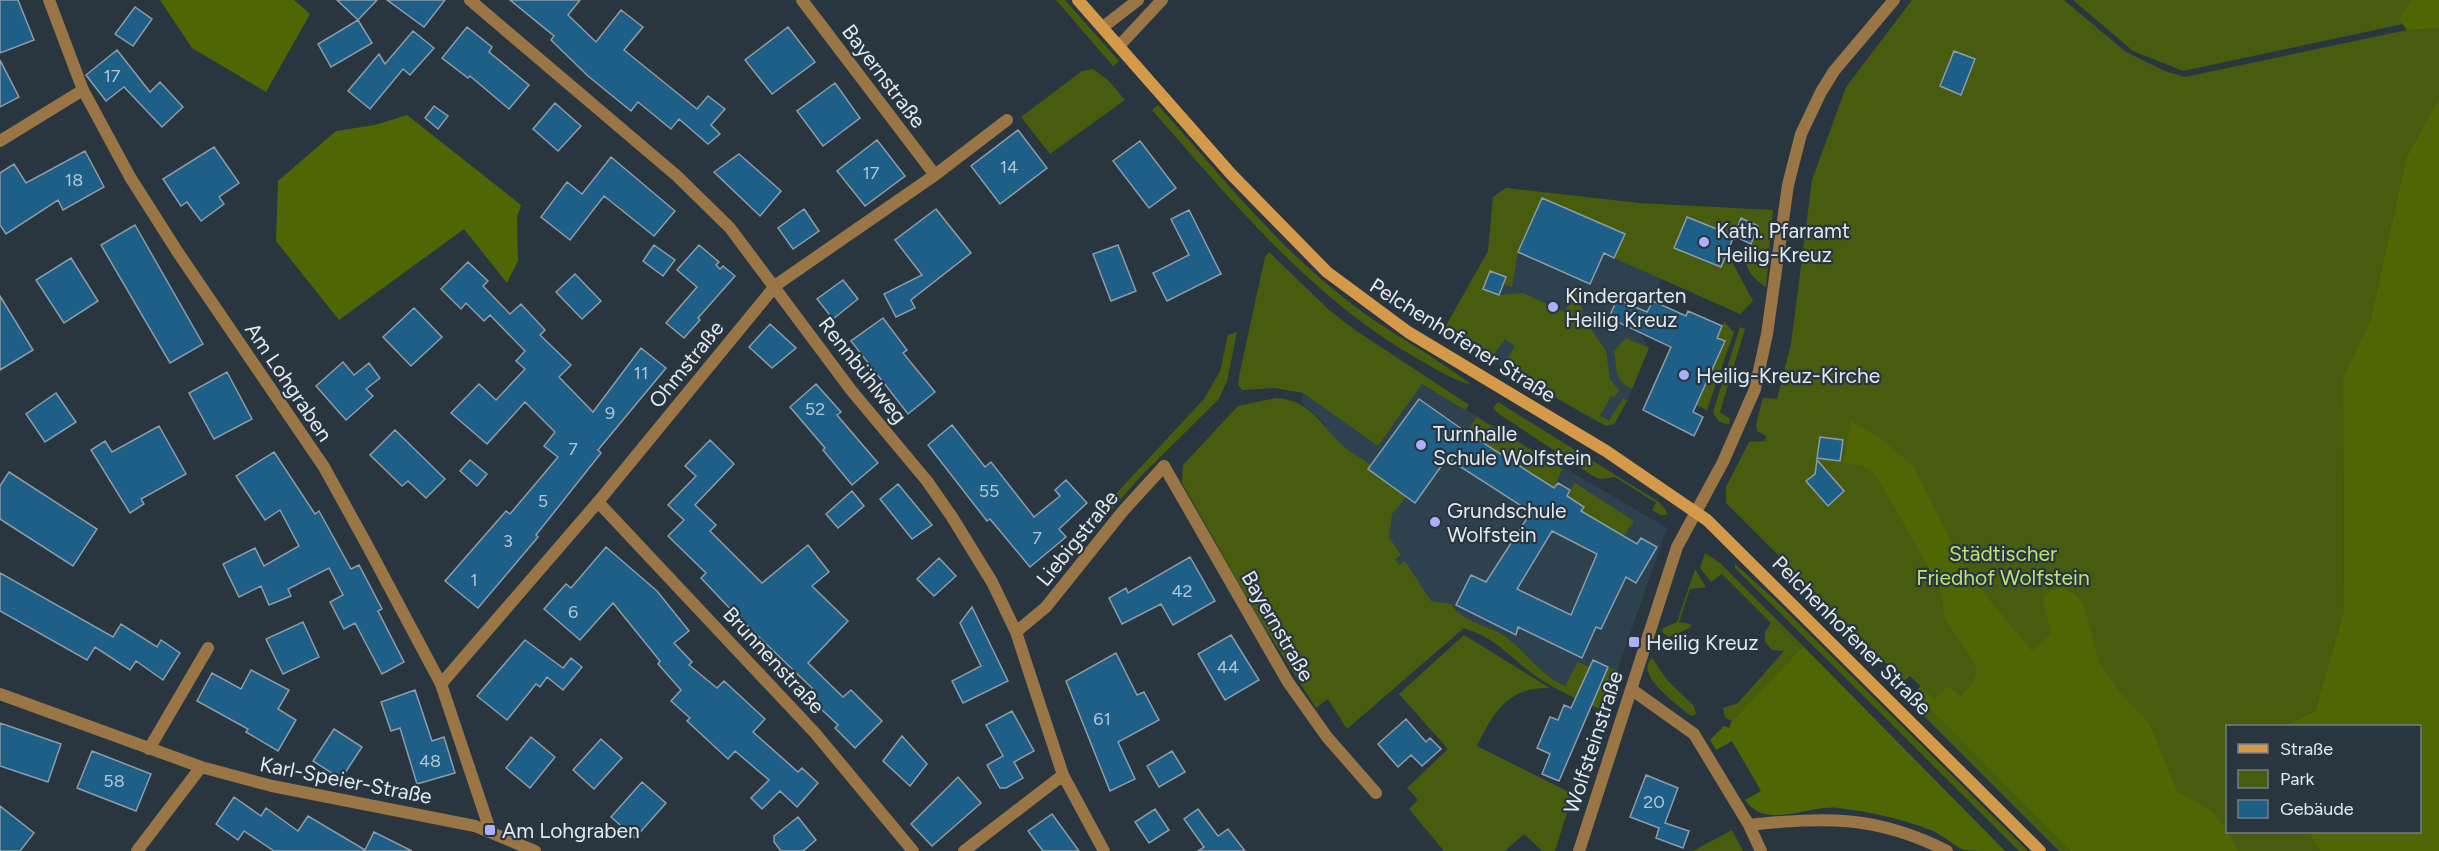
<svg xmlns="http://www.w3.org/2000/svg" width="2439" height="851" font-family="Figtree,sans-serif">
<style>
.built{fill:#2e414f}
.green{fill:#485c0f;fill-rule:evenodd}
.forest{fill:#4f6605}
.building{fill:#1d5f87;stroke:#8d9ca8;stroke-width:1.5;fill-rule:evenodd}
.lines{fill:none;stroke-linecap:round;stroke-linejoin:round}
.minor{stroke:#9a7646;stroke-width:12}
.secondary{stroke:#d49949;stroke-width:12}
.poi-dot{fill:#adaffb;stroke:#293640;stroke-width:2}
.labels{text-anchor:middle;dominant-baseline:central;stroke-width:4.5;stroke-linejoin:round;paint-order:stroke}
.number-label{font-size:18px;fill:#b0c6d5}
.street-label{font-size:21px;fill:#e1e9ef;stroke:#293640}
.poi-label{font-size:21px;fill:#e1e9ef;stroke:#293640;text-anchor:start}
.park-label{font-size:21px;fill:#bee170;stroke:#293640}
</style>
<rect width="100%" height="100%" fill="#293640"/>
<path class="built" d="M1506 188 1639 203 1663 275 1638 331 1649 348 1628 399 1612 426 1593 420 1443 331 1488 251 1493 197Z
M1422 384 1667 528 1603 711 1555 688 1527 669 1497 642 1464 628 1347 729 1325 424 1302 403 1303 393Z"/>
<path class="green" d="M1056 0H1065L1119 61 1113 66Z
M1912 0H2064L2126 52 2165 71 2185 77 2407 30 2439 28V98L2406 158 2370 321 2343 379 2344 610 2315 711 2283 726H2228V832H2308L2320 851H2092L2054 818 1910 676 1904 681 1726 503V487L1749 442 1765 441 1766 436 1757 431 1756 424 1763 398 1777 399 1791 344 1812 180 1846 87ZM1954 51 1975 59 1961 95 1940 86Z
M2073 0H2411L2399 19 2403 24 2183 71 2133 51Z
M1093 69 1108 80 1125 100 1050 154 1021 117 1082 71Z
M1158 105C1217 171 1273 242 1343 297 1383 330 1431 353 1472 385 1453 380 1435 369 1418 359 1311 298 1232 201 1152 110Z
M1506 188 1639 203 1773 210 1766 287C1736 267 1746 254 1758 226L1742 218 1734 236 1675 248 1721 267 1726 256 1730 258 1753 301 1740 314 1614 258 1624 234 1542 198 1518 252 1512 287 1503 284 1506 277 1491 271 1483 289 1499 295 1523 293 1565 312 1574 291 1579 293 1583 317 1606 351 1610 379 1619 390 1615 397 1611 396 1600 416 1609 421 1623 398 1627 401 1615 423 1606 426 1502 367 1515 346 1505 339 1490 360 1443 331 1488 251 1493 197Z
M1269 252 1329 310 1355 330 1469 405 1465 410 1422 384 1378 446 1303 393 1274 388 1242 390 1238 385 1239 376 1265 257Z
M1724 322 1734 332 1707 410 1696 405 1725 342 1717 338Z
M1740 327 1745 329 1720 412 1730 419 1729 424C1720 424 1716 419 1713 412Z
M1237 332 1227 381 1219 399 1143 474 1103 519 1098 513 1204 399 1220 371 1228 335Z
M1626 338 1649 348 1632 389C1614 381 1617 368 1614 351Z
M1276 398C1309 400 1319 422 1340 443 1349 452 1361 458 1371 465L1368 469 1406 497 1392 514 1389 537 1401 555 1395 559 1399 565 1405 561 1431 601 1451 604C1461 621 1486 625 1503 635 1525 650 1540 675 1565 686L1578 662C1591 669 1604 666 1618 670L1603 711C1581 700 1557 691 1537 677 1510 658 1497 638 1464 628L1347 729 1328 699 1316 708 1258 617 1182 483 1183 465 1238 406Z
M1498 402 1659 502 1666 510 1667 515H1661L1652 510 1656 503 1615 477 1600 479 1593 476 1499 414 1493 408Z
M1477 417 1562 469 1554 488 1466 432Z
M1575 483 1634 521 1624 536 1581 511 1584 507 1567 496Z
M1705 553 1720 563 1803 646 1732 721 1725 718 1723 708 1738 703 1784 651 1772 650 1765 642V632L1771 623 1722 574 1711 582 1700 568Z
M1735 564 1774 599 2028 851H2019L1735 568Z
M1695 569 1706 587 1690 589 1679 622 1691 624 1690 628 1669 637 1662 632 1663 628 1677 622Z
M1464 635 1550 688C1509 686 1493 713 1477 746L1573 794 1555 851H1542L1524 834 1505 851H1444L1409 809 1418 800 1407 788 1448 749 1399 694Z
M1652 658 1668 681 1694 706 1696 714 1691 716C1679 706 1633 674 1652 658Z
M1914 693 2070 851H2059L1910 702Z
M1732 830 1743 851H1693Z"/>
<path class="forest" d="M160 0H294L310 14 266 92 192 48Z
M2411 0H2439V28L2407 30 2399 19Z
M2439 98V851H2320L2308 832H2420V726H2283L2315 711 2344 610 2343 378 2370 321 2406 158Z
M407 115 521 205 517 217 518 261 507 283 464 229 339 320 276 241 278 181 336 131 375 125Z
M1851 421 1883 440 1913 466 1967 573 2032 651 2051 634 2043 598 2058 586 2074 593 2083 603 2099 663 2122 695 2149 723 2177 791 2211 811 2223 825 2238 851H2070L1914 693 1921 686 1934 699 1949 686 1960 697 1973 683 1977 673 1975 663 1945 619 1940 587 1876 475 1863 466 1844 463Z
M1803 646 2005 851C1993 851 1975 851 1964 850 1953 845 1944 836 1933 831 1904 819 1870 812 1839 808 1810 804 1766 831 1745 800L1761 791 1732 741 1716 750 1710 740 1724 726 1729 728 1732 721Z"/>
<path class="building" d="M0 0H18L34 40 0 53Z
M337 0H377L358 20Z
M387 0H445L424 27Z
M510 0H580L568 15 596 42 621 10 643 27 624 50 697 109 708 96 725 109 711 125 720 134 708 144 679 119 671 129 638 102 631 111 588 76 551 40 554 36Z
M135 7 152 19 133 46 115 34Z
M358 20 372 43 331 67 318 44Z
M467 27 492 47 489 52 529 85 509 109 470 76 468 78 442 58Z
M788 27 815 62 772 94 745 60Z
M413 31 434 48 410 75 403 69 370 109 348 91 379 54 385 64Z
M117 50 150 92 160 82 183 107 162 127 124 87 106 101 86 75Z
M1954 51 1975 59 1961 95 1940 86Z
M0 60 19 97 0 107Z
M835 83 860 118 823 146 797 111Z
M555 103 581 126 558 151 533 129Z
M434 106 448 116 438 129 425 118Z
M1018 130 1047 168 1000 204 971 166Z
M877 140 905 176 865 206 837 171Z
M1140 141 1176 188 1149 208 1113 161Z
M214 147 239 183 219 197 224 204 201 221 187 202 181 206 163 179Z
M85 151 104 187 63 210 58 200 6 234 0 225V173L14 164 26 183Z
M739 154 781 191 760 216 714 172Z
M611 157 675 211 654 236 604 196 570 240 541 217 567 182 582 194Z
M1542 198 1625 234 1614 258 1604 253 1590 284 1518 252Z
M804 209 819 231 793 249 778 228Z
M936 209 971 253 911 300 915 308 896 317 884 294 922 275 895 240Z
M1189 210 1221 274 1167 301 1153 273 1189 255 1171 219Z
M1687 217 1734 236 1721 267 1674 248Z
M1741 218 1758 226 1751 244 1734 236Z
M135 225 203 344 170 363 101 245Z
M654 245 675 260 663 276 643 261Z
M699 245 719 262 716 265 720 269 723 266 735 276 698 318 700 320 684 338 666 323 697 287 677 270Z
M1118 245 1136 291 1111 301 1093 254Z
M71 258 98 301 64 323 36 280Z
M468 262 488 281 483 286 510 314 521 304 545 330 540 335 571 365 559 377 593 412 641 348 666 368 598 450 601 453 536 535 538 537 478 608 445 581 506 511 510 514 558 457 544 446 555 432 525 402 487 444 451 413 479 384 496 400 525 369 516 361 525 351 490 315 484 321 466 303 461 309 441 289Z
M1490 271 1506 277 1499 295 1483 289Z
M575 274 601 301 582 319 556 292Z
M843 280 858 299 833 319 817 299Z
M0 296 33 350 0 370Z
M1617 299 1647 312 1653 301 1686 316 1688 311 1722 326 1717 338 1725 341 1693 412 1703 417 1694 436 1643 410 1671 347 1609 318Z
M414 308 442 337 411 366 383 337Z
M883 318 907 350 903 353 935 392 908 414 851 341Z
M770 324 796 348 772 368 749 347Z
M343 362 354 375 369 363 380 378 366 389 373 396 346 420 316 386Z
M227 372 252 419 214 439 189 393Z
M816 384 841 412 837 415 878 463 852 485 823 450 825 448 790 407Z
M56 393 76 422 45 442 26 414Z
M1419 399 1466 432 1554 488 1558 483 1570 490 1567 496 1584 507 1581 511 1637 544 1641 538 1657 547 1636 583 1626 577 1601 629 1596 627 1582 658 1518 627 1516 635 1456 605 1471 575 1486 582 1531 512 1447 458 1415 503 1368 469ZM1552 531 1597 554 1571 615 1517 589Z
M952 425 985 467 991 462 1034 517 1060 496 1055 490 1066 480 1087 503 1059 529 1066 537 1030 567 990 519 987 521 928 445Z
M159 426 186 474 141 499 144 504 130 513 91 450 105 441 112 452Z
M395 430 445 479 426 498 408 481 402 486 370 455Z
M1820 437 1843 440 1840 461 1817 458Z
M710 440 734 464 695 505 716 525 710 531 762 583 808 545 829 572 812 586 848 621 808 663 843 697 851 690 882 721 855 748 835 728 838 725 806 695 812 688 735 614 701 578 706 573 668 536 684 520 668 505 696 476 685 466Z
M274 452 315 514 319 511 351 569 359 565 382 609 378 611 404 662 382 674 355 623 344 629 330 602 343 595 329 568 288 589 291 596 269 605 261 586 239 597 223 564 255 548 264 566 299 546 280 510 265 520 236 476Z
M470 460 487 474 477 486 460 471Z
M1817 460 1844 491 1828 506 1806 481 1815 474Z
M9 472 97 529 73 566 0 519V486Z
M898 484 932 525 912 539 880 499Z
M852 491 864 506 838 528 826 514Z
M606 547 657 591 689 631 674 643 692 662 689 665 717 688 724 681 765 719 753 732 798 772 802 768 818 783 797 807 780 791 762 809 751 798 769 780 735 751 728 759 687 721 690 718 671 701 681 690 658 664 660 661 613 603 580 640 544 609 566 584 571 588Z
M1190 557 1215 601 1173 625 1161 604 1122 624 1109 598 1126 588 1128 593Z
M939 558 956 576 934 596 917 579Z
M0 573 113 637 121 624 157 647 161 640 180 653 163 680 136 661 130 670 95 647 87 660 0 611Z
M972 607 1008 681 963 703 952 681 981 666 960 623Z
M303 622 319 657 283 674 266 639Z
M1231 635 1259 680 1225 700 1198 654Z
M525 640 563 668 571 658 582 667 563 690 547 677 540 687 536 684 507 720 477 696Z
M1116 653 1137 695 1144 692 1159 720 1118 742 1135 779 1110 791 1066 681Z
M1593 660 1608 667 1559 781 1542 774 1550 754 1537 748 1550 717 1558 720 1564 705 1571 708Z
M251 670 289 690 278 709 296 720 278 751 246 732 248 729 197 701 212 673 241 689Z
M415 690 432 741 444 737 455 773 417 784 400 728 391 731 381 702Z
M1012 711 1034 751 1014 762 1023 778 1006 788H1000L987 765 1003 756 986 725Z
M1406 719 1426 742 1430 738 1441 749 1422 766 1411 755 1398 767 1378 744Z
M0 723 61 744 48 782 0 766Z
M334 729 362 747 341 779 313 761Z
M902 736 927 764 910 786 883 761Z
M531 737 555 757 530 788 506 768Z
M601 739 622 758 594 789 573 770Z
M92 751 151 774 136 811 77 788Z
M1172 751 1185 772 1159 787 1147 766Z
M1646 775 1678 788 1665 823 1689 831 1683 848 1656 838 1659 828 1630 817Z
M958 777 981 803 932 846 911 824Z
M642 782 666 803 635 838 611 817Z
M234 797 261 816 266 808 298 831 308 816 365 850 374 832 412 851H274L244 831 238 840 216 824Z
M0 806 34 833 20 851H0Z
M1155 809 1169 830 1149 843 1135 822Z
M1198 809 1218 836 1228 829 1245 851H1198L1204 847 1184 819Z
M1052 814 1079 851H1043L1028 831Z
M798 817 816 840 803 851H781L774 842V836Z"/>
<g class="lines">
<path class="minor" d="M49 0 83 90 130 177 177 251 324 467 367 545 441 684 490 830
M470 0 677 176 730 228 851 390 927 481 952 517 992 582 1016 632 1063 775 1104 851
M802 0 935 175
M1103 27 1138 0
M1119 46 1162 0
M0 141 83 90
M598 502 815 733 913 851
M1016 632 1046 607 1123 511 1164 466 1288 682 1327 737 1376 793
M441 684 598 502 776 285 935 175 1007 120
M1631 689 1694 734 1749 825 1761 851
M0 694 201 767 272 786 475 826 535 851
M149 749 208 648
M1749 825C1826 817 1876 815 1947 851
M137 851 201 767
M964 851 1063 775
M1579 851 1677 547 1723 462 1755 389 1767 334 1788 185 1801 134 1821 92 1834 71 1894 0"/>
<path class="secondary" d="M1078 0 1231 174 1327 272 1408 332 1606 451 1707 520 2040 851"/>
</g>
<g class="poi-dot">
<circle cx="1704" cy="242" r="6"/>
<circle cx="1553" cy="307" r="6"/>
<circle cx="1684" cy="375" r="6"/>
<circle cx="1421" cy="445" r="6"/>
<circle cx="1435" cy="522" r="6"/>
<rect x="1628" y="636" width="12" height="12" rx="3"/>
<rect x="484" y="824" width="12" height="12" rx="3"/>
</g>
<g class="labels">
<g class="number-label">
<text x="112" y="76">17</text>
<text x="1009" y="167">14</text>
<text x="871" y="173">17</text>
<text x="74" y="180">18</text>
<text x="641" y="373">11</text>
<text x="815" y="409">52</text>
<text x="610" y="413">9</text>
<text x="573" y="449">7</text>
<text x="989" y="491">55</text>
<text x="543" y="501">5</text>
<text x="1037" y="538">7</text>
<text x="508" y="541">3</text>
<text x="474" y="580">1</text>
<text x="1182" y="591">42</text>
<text x="573" y="612">6</text>
<text x="1228" y="667">44</text>
<text x="1102" y="719">61</text>
<text x="430" y="761">48</text>
<text x="114" y="781">58</text>
<text x="1654" y="802">20</text>
</g>
<g class="street-label">
<text transform="translate(884 76) rotate(53)">Bayernstraße</text>
<text transform="translate(1463 340) rotate(32)">Pelchenhofener Straße</text>
<text transform="translate(686 364) rotate(-51)">Ohmstraße</text>
<text transform="translate(863 370) rotate(52)">Rennbühlweg</text>
<text transform="translate(289 382) rotate(56)">Am Lohgraben</text>
<text transform="translate(1077 538) rotate(-51)">Liebigstraße</text>
<text transform="translate(1278 626) rotate(60)">Bayernstraße</text>
<text transform="translate(1852 635) rotate(45)">Pelchenhofener Straße</text>
<text transform="translate(774 660) rotate(47)">Brunnenstraße</text>
<text transform="translate(1593 742) rotate(-72)">Wolfsteinstraße</text>
<text transform="translate(346 780) rotate(11)">Karl-Speier-Straße</text>
</g>
<g class="poi-label">
<text x="1716" y="230">Kath. Pfarramt<tspan x="1716" dy="24">Heilig-Kreuz</tspan></text>
<text x="1565" y="295">Kindergarten<tspan x="1565" dy="24">Heilig Kreuz</tspan></text>
<text x="1696" y="375">Heilig-Kreuz-Kirche</text>
<text x="1433" y="433">Turnhalle<tspan x="1433" dy="24">Schule Wolfstein</tspan></text>
<text x="1447" y="510">Grundschule<tspan x="1447" dy="24">Wolfstein</tspan></text>
<text x="1646" y="642">Heilig Kreuz</text>
<text x="502" y="830">Am Lohgraben</text>
</g>
<g class="park-label">
<text x="2003" y="553">Städtischer<tspan x="2003" dy="24">Friedhof Wolfstein</tspan></text>
</g>
</g>
<rect x="2226" y="725" width="195" height="108" fill="#293640" stroke="#737e86" stroke-width="1.5"/>
<rect x="2238" y="744" width="30" height="9" fill="#d49949" stroke="#737e86" stroke-width="1.5"/>
<text x="2280" y="755" font-size="18" fill="#e1e9ef">Straße</text>
<rect x="2238" y="770" width="30" height="18" fill="#485c0f" stroke="#737e86" stroke-width="1.5"/>
<text x="2280" y="785" font-size="18" fill="#e1e9ef">Park</text>
<rect x="2238" y="800" width="30" height="18" fill="#1d5f87" stroke="#737e86" stroke-width="1.5"/>
<text x="2280" y="815" font-size="18" fill="#e1e9ef">Gebäude</text>
</svg>
